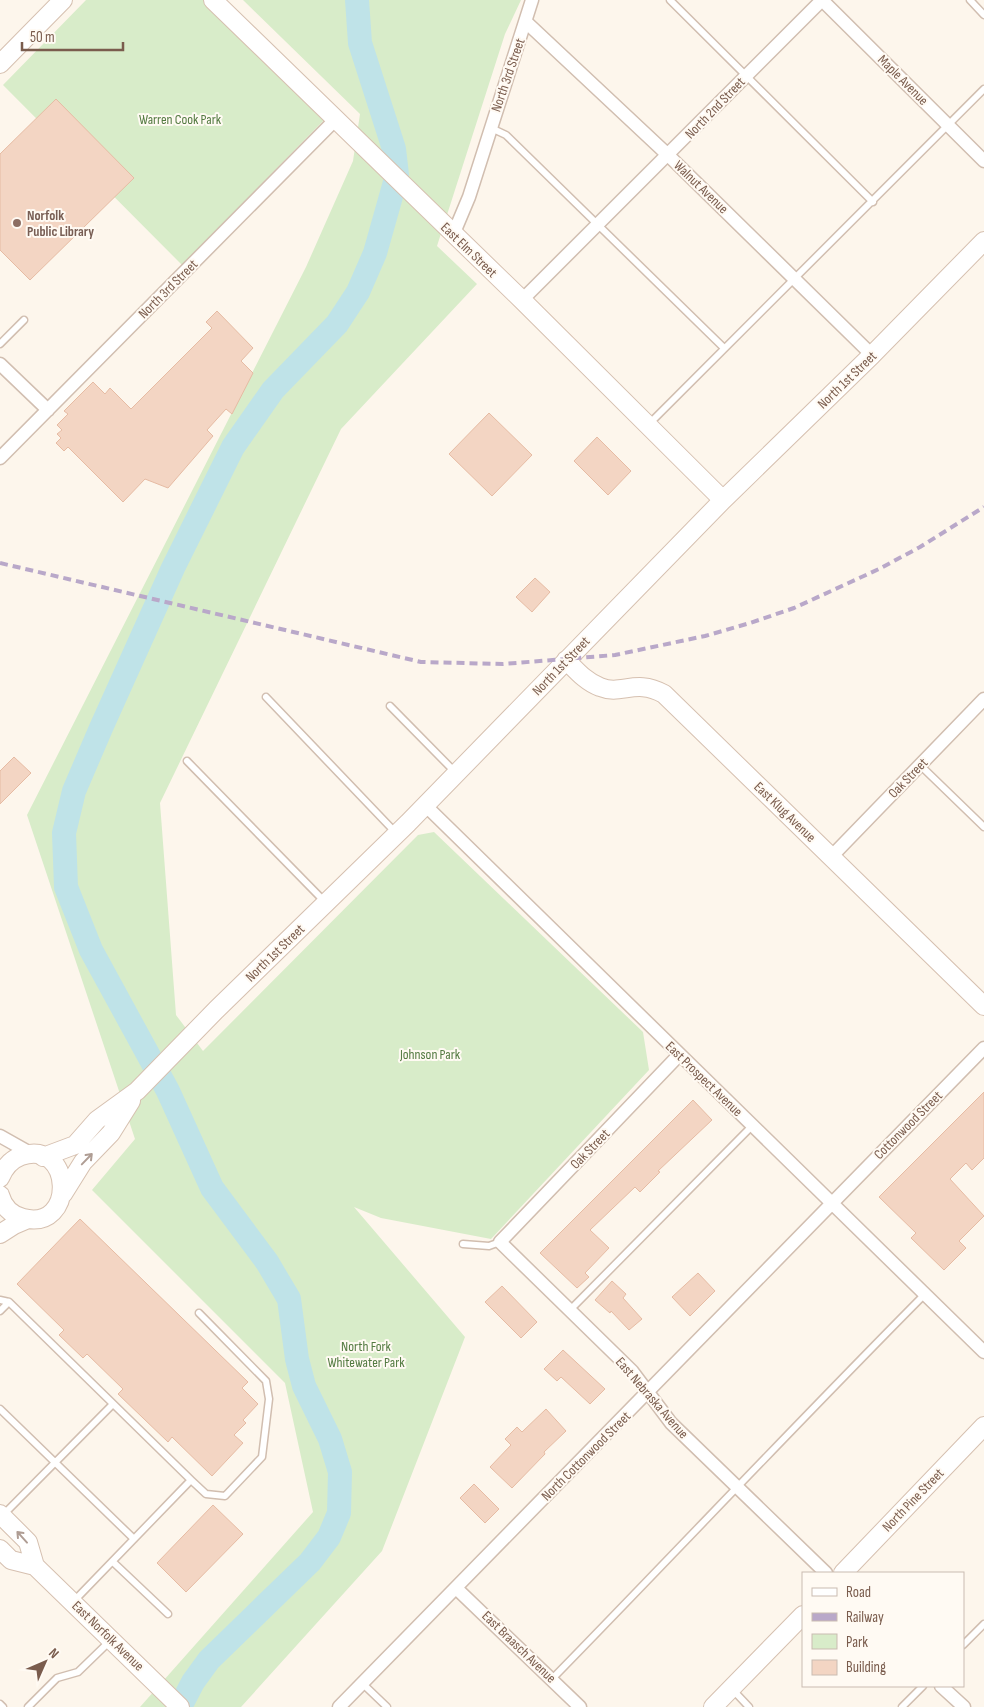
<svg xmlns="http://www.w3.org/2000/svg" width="984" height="1707" font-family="'Sofia Sans Condensed',sans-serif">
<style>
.green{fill:#d8ecc9}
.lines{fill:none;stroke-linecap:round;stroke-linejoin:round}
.river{stroke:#bfe3e8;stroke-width:24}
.building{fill:#f3d5c3;stroke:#e6bba3}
.lane-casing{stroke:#d1beb0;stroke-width:9}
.street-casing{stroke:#d1beb0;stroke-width:15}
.secondary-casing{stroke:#d6c0b0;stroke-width:20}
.lane{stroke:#fff;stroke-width:6}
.street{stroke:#fff;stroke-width:12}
.secondary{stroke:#fff;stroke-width:18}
.rail{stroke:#b9a8c9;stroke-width:4;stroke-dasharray:8 5;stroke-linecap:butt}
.oneway{stroke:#af9d94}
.education-dot{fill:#8d6e63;stroke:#fffaf3;stroke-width:2}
.labels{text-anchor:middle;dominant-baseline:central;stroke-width:4;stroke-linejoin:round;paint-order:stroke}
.street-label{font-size:14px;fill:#7a5c4d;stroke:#fffaf3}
.park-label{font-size:14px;fill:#537a41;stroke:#fffaf3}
.education-label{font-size:14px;font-weight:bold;fill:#785e54;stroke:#fffaf3;text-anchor:start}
</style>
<rect width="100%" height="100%" fill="#fdf6ec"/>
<path class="green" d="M86 0H205L326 118 182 265 3 85Z
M243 0H521L505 34 437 246 477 284 341 429 160 803 176 1015 203 1051 418 835 434 832 643 1032 649 1070 491 1239 381 1218 354 1207 465 1337 382 1551 241 1707H140L313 1512 285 1383 92 1190 135 1139 27 815 306 267 353 161 360 114Z"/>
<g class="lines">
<path class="river" d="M180 1707 193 1682 209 1660 310 1562 329 1537 339 1513 340 1472 330 1439 304 1386 297 1359 289 1299 267 1262 212 1188 168 1091 91 950 66 887 64 833 74 791 101 728 173 568 233 447 273 390 337 324 358 292 375 253 397 175 394 149 360 43 357 0"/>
</g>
<path class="building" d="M56 99 134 178 30 280 0 250V154Z
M217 311 253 348 241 361 253 373 232 414 226 409 207 430 213 436 168 488 145 479 123 502 68 447 64 451 56 443 61 438 57 434 62 430 57 425 68 414 64 411 93 382 105 394 110 388 131 409 212 328 206 322Z
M489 413 532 455 492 496 449 454Z
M597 437 631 471 608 495 574 461Z
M535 578 550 592 532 612 516 597Z
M14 757 31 773 0 804V771Z
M984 1092V1158L972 1170 966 1163 950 1179 984 1216 959 1241 966 1248 944 1270 911 1238 916 1233 879 1197Z
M693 1100 712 1120 658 1171 660 1172 640 1192 635 1187 590 1230 609 1248 585 1273 589 1277 577 1288 540 1253Z
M80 1219 248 1382 242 1388 258 1404 243 1420 246 1423 234 1435 243 1443 212 1476 172 1437 168 1442 118 1394 123 1389 87 1354 83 1358 59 1335 64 1330 17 1284Z
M698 1273 715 1291 690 1316 672 1297Z
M612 1281 626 1294 623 1298 642 1319 629 1330 611 1311 610 1313 595 1300Z
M502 1286 537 1322 521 1338 485 1302Z
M563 1350 605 1389 590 1404 561 1377 557 1381 544 1369Z
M546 1409 566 1431 544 1452 545 1454 512 1488 490 1467 511 1445 505 1439 517 1427 522 1432Z
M474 1484 499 1509 485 1523 460 1498Z
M213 1505 243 1534 186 1592 157 1563Z"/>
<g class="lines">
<g class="lane-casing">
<path id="lane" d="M670 0 873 202
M970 0 984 15
M491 128 506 135 724 348
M0 344 24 320
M649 424 984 89
M266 697 396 833
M390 706 455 772
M187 761 326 903
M921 766 984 827
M463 1244 489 1246 500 1242
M0 1300 9 1302 191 1480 73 1602
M570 1310 752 1126
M0 1311 9 1302
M0 1409 134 1539
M191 1480 206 1494 225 1496 262 1457 269 1399 266 1381 199 1313
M3 1515 113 1404
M113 1562 168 1614
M963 1645 984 1624
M552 1679C677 1551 799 1421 925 1294
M362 1683 387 1707
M733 1690 749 1707
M0 1704 3 1707
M28 1707 57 1678 78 1672 111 1640
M902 1707 923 1686"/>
</g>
<g class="street-casing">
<path id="street" d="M822 0 984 161
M526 22 669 156 872 355
M453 235 469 197 532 0
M522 300 822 0
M0 364 48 410
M0 458 335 120
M425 805 984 1352
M832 856 984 699
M679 1055 500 1242 632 1371 671 1423 826 1573
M0 1136 32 1154
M456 1588 580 1707
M941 1686 964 1707
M339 1707 984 1048"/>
</g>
<g class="secondary-casing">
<path id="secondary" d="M213 0 522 300 723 500
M0 64 63 0
M566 660C576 670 586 682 600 687 622 696 635 678 664 694L984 1006
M43 1157 75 1145 97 1120 137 1091 216 1010 408 823 723 500 872 355 984 241
M0 1178C4 1168 10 1160 21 1156 73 1138 77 1232 23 1218 11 1215 3 1206 0 1195
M63 1194 83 1162 111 1133 131 1101
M0 1234 14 1225 28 1219
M0 1514 28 1542 35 1566 180 1707
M0 1549 11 1560 35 1566
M843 1573 984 1426
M713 1707 803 1615"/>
</g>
<use href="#lane" class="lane"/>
<use href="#street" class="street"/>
<use href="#secondary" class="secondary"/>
<path class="rail" d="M0 563 421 662 503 664 615 655 705 636 750 623 794 608 879 569 920 547 984 507"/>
</g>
<defs><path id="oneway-shaft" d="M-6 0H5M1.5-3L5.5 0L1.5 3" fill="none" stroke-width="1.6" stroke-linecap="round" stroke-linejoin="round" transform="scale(1.25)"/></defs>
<g class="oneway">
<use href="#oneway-shaft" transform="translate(87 1159) rotate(-46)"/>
<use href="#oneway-shaft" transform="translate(22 1537) rotate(-132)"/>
</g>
<circle class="education-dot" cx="17" cy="223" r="5"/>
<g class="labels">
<g class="street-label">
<text transform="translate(508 75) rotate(-71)">North 3rd Street</text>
<text transform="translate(903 80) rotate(45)">Maple Avenue</text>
<text transform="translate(715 108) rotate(-46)">North 2nd Street</text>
<text transform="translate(701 187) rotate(44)">Walnut Avenue</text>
<text transform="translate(469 250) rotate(44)">East Elm Street</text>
<text transform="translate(168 289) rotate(-45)">North 3rd Street</text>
<text transform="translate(847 380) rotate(-44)">North 1st Street</text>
<text transform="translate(561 666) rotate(-46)">North 1st Street</text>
<text transform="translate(908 778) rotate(-46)">Oak Street</text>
<text transform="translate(785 812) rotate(44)">East Klug Avenue</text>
<text transform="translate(275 953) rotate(-44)">North 1st Street</text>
<text transform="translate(704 1079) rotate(44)">East Prospect Avenue</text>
<text transform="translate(908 1125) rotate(-45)">Cottonwood Street</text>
<text transform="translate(590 1149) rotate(-46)">Oak Street</text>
<text transform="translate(652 1398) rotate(49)">East Nebraska Avenue</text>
<text transform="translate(586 1456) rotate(-45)">North Cottonwood Street</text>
<text transform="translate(913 1500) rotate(-46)">North Pine Street</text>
<text transform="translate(108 1636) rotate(44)">East Norfolk Avenue</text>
<text transform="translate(519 1647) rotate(44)">East Braasch Avenue</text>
</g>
<g class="park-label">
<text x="180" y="119">Warren Cook Park</text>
<text x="430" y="1054">Johnson Park</text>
<text x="366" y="1346">North Fork<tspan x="366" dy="16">Whitewater Park</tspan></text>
</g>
<g class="education-label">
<text x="27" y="215">Norfolk<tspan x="27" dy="16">Public Library</tspan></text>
</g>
</g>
<rect x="802" y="1572" width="162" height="115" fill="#fffaf3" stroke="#cabbb1"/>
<rect x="812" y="1588" width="25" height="8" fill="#ffffff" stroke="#cabbb1"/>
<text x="846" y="1597" font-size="15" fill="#7a5c4d">Road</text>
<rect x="812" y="1613" width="25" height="8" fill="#b9a8c9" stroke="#cabbb1"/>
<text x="846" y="1622" font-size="15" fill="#7a5c4d">Railway</text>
<rect x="812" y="1634" width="25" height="15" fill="#d8ecc9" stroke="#cabbb1"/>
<text x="846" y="1647" font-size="15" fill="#7a5c4d">Park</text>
<rect x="812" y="1660" width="25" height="15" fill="#f3d5c3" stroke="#cabbb1"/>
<text x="846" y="1672" font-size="15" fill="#7a5c4d">Building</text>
<g transform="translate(45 1662) rotate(45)" stroke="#fffaf3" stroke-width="4" paint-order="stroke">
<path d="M0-4L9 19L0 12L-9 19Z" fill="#7a5c4d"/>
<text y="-8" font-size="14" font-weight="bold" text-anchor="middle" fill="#7a5c4d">N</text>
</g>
<path d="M22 42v8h101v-8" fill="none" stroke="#7a5c4d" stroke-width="2.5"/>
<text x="30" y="42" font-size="15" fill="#7a5c4d" stroke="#fffaf3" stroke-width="4" paint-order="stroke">50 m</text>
</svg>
